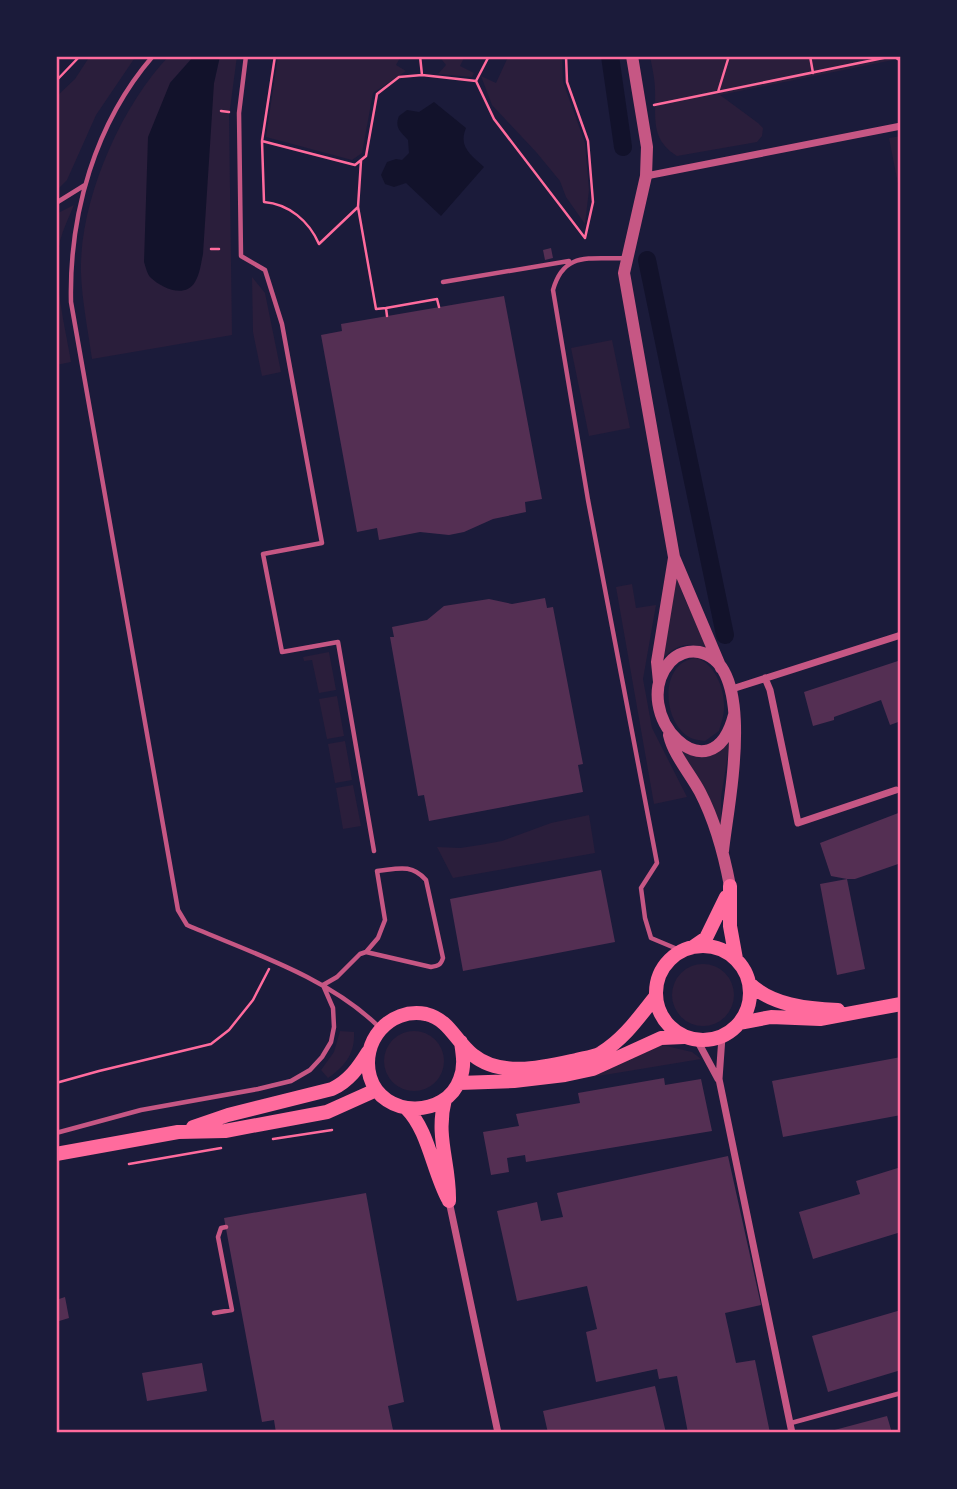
<svg xmlns="http://www.w3.org/2000/svg" width="957" height="1489" font-family="Ubuntu,sans-serif">
<style>
.green{fill:#2a1e3b}
.water{fill:#12122b}
.lines{fill:none;stroke-linecap:round;stroke-linejoin:round}
.canal{stroke:#12122b;stroke-width:18}
.building{fill:#542f53}
.path{stroke:#ff6b9d;stroke-width:2.5}
.service{stroke:#c65784;stroke-width:4.5}
.minor{stroke:#c65784;stroke-width:7}
.tertiary{stroke:#c65784;stroke-width:12}
.secondary{stroke:#ff6b9d;stroke-width:14}
.neatline{fill:none;stroke:#ff6b9d;stroke-width:2.5}
</style>
<rect width="100%" height="100%" fill="#1b1b3a"/>
<path class="green" d="M90 56H136L96 115 67 180 56 191V97L75 79Z
M169 56H194L170 83H214L220 56H237L229 116 232 335 92 359C88 330 82 301 81 273 79 202 120 107 169 56Z
M278 56H401L396 65 406 71 373 93 362 153 352 160 266 137Z
M439 56H465L460 66 474 73 472 77 438 74 446 65Z
M506 56H562L563 82 585 143 589 190 585 224 566 197 560 181 537 153 492 105 481 76 496 83 508 57Z
M650 56H901V60L898 59 720 95 758 123 763 128 762 136 757 142 677 156C650 139 656 118 655 90 655 79 652 67 650 56Z
M901 136V199L889 138Z
M74 205C69 217 63 229 60 241 52 280 65 324 71 362L56 365V214Z
M252 277 265 293 281 372 262 376 253 332Z
M612 340 630 428 589 436 571 348Z
M674 571 686 602 710 650C691 641 676 643 662 660Z
M632 584 636 608 656 605 643 679 652 728 687 797 654 804 616 587Z
M329 652 336 690 319 693 312 660 304 661 303 657Z
M696 658C715 663 725 690 724 708 724 716 721 723 719 731L705 741C699 740 694 740 689 737 662 721 659 662 696 658Z
M337 696 344 736 327 739 319 699Z
M345 741 352 780 335 783 328 744Z
M730 742 721 797V830L682 751C705 760 712 759 730 742Z
M353 785 361 826 343 829 336 788Z
M589 815 595 853 453 878 437 847 460 848 480 845 502 841 551 823Z
M672 995a31 31 0 1 1 62 0a31 31 0 1 1-62 0Z
M384 1061a30 30 0 1 1 60 0a30 30 0 1 1-60 0Z
M340 1031 354 1032C355 1054 345 1066 328 1078L321 1070 334 1052Z
M662 1045 692 1052 701 1059 592 1077C616 1067 637 1051 662 1045Z"/>
<path class="water" d="M194 56H220L214 83 203 254C201 263 200 274 195 282 185 299 162 288 151 278 147 274 146 268 144 262L148 137 170 83Z
M434 102 466 128C458 147 471 155 484 167L441 216 406 183 394 187 385 184 381 175 387 162 396 159 402 160 409 153 408 140C401 132 394 128 399 116L407 110 419 112Z"/>
<g class="lines">
<path class="canal" d="M610 56 623 147
M647 260 725 635"/>
</g>
<path class="building" d="M551 248 553 258 545 260 543 250Z
M504 296 542 499 525 502 526 512 493 519 464 532 449 535 420 532 379 540 377 528 357 532 321 335 342 331 341 324Z
M545 598 547 608 553 607 583 764 578 765 583 792 429 821 424 795 418 796 390 637H394L392 627 427 620 444 606 489 599 512 604Z
M901 660V721L890 725 881 700 834 717V720L813 726 804 692Z
M901 812V863L855 879H847L865 969 837 975 820 884 847 879 831 876 820 843Z
M601 870 615 942 463 971 450 899Z
M901 1057V1115L783 1137 772 1081Z
M664 1078 665 1085 701 1079 712 1131 526 1162 525 1155 507 1158 509 1172 491 1175 483 1132 519 1126 516 1114 580 1103 578 1093Z
M728 1156 761 1305 725 1313 736 1363 755 1360 770 1433H688L677 1376 659 1379 657 1369 596 1382 586 1332 597 1329 587 1286 517 1301 497 1211 537 1202 541 1221 563 1217 557 1193Z
M901 1167V1232L813 1259 799 1212 860 1194 856 1181Z
M366 1193 404 1402 388 1406 393 1430 377 1433H276L274 1420 262 1422 224 1218Z
M65 1297 69 1318 56 1322V1300Z
M901 1310V1370L828 1392 812 1336Z
M202 1363 207 1391 147 1401 142 1373Z
M655 1386 666 1433H548L543 1411Z
M887 1416 892 1433H827V1432Z"/>
<g class="lines">
<path class="path" d="M275 56 262 141 355 165 366 156 377 94 399 77 422 75
M420 56 422 75 476 81 489 56
M810 56 813 73
M56 81 80 56
M476 81 494 119 585 238 593 202 588 141 567 82 566 56
M718 92 729 56
M654 105 893 56 901 61
M221 111 229 112
M262 141 264 202C289 204 309 221 319 244L358 207 361 161
M358 207 376 309 386 308
M211 249H219
M387 316 386 308 437 299 439 307
M56 1083 99 1071 211 1044 229 1030 253 1000 269 969
M273 1139 332 1130
M129 1164 221 1148"/>
<path class="service" d="M153 56C95 123 69 214 71 302L178 910 187 925C252 953 328 977 379 1027
M246 56 239 113 241 256 265 270 282 324 322 543 263 554 282 652 338 642 374 851
M56 203 85 185
M626 258C591 260 564 250 553 290L588 500 657 863 641 888 645 918 651 938 682 951
M443 282 569 261
M56 1133 141 1110 258 1089 291 1081 310 1070 322 1057 331 1042 334 1027 333 1008 323 985 337 977 360 954 366 952 378 938 385 920 377 871C397 869 411 863 426 880L443 958C441 965 438 966 431 967L366 952
M214 1313 232 1310 218 1237 221 1228 226 1227
M791 1423 901 1393"/>
<path class="minor" d="M646 176 901 126
M765 678 770 690 798 823 896 790
M732 689 901 635
M722 1037 719 1079 792 1433
M697 1040 718 1079
M449 1201 498 1433"/>
<path class="tertiary" d="M632 56 647 147 646 176 624 273 674 557 721 668
M659 682 657 662 674 558
M669 735C674 756 690 773 700 792 715 821 724 854 730 886
M723 851C727 809 759 664 699 652 688 650 677 654 670 662 626 713 712 801 734 715"/>
<path class="secondary" d="M730 886V926L736 959
M656 993a47 47 0 1 1 94 0a47 47 0 1 1-94 0Z
M693 947 706 938 726 897
M749 983C771 1005 807 1009 838 1010
M740 1023 771 1017 820 1019 901 1004
M461 1042C463 1055 465 1067 460 1079 446 1119 382 1118 370 1077 360 1042 389 1007 426 1014 450 1020 455 1041 473 1055 501 1078 544 1067 576 1060 584 1058 594 1057 601 1053 625 1038 639 1017 656 996
M459 1083 514 1081 565 1075 593 1069 661 1038 684 1037
M445 1099C435 1137 450 1164 449 1201
M407 1109C428 1130 433 1171 448 1199
M193 1127 228 1115 332 1089C349 1081 358 1068 368 1052
M56 1154 178 1132 225 1131 327 1112 376 1090"/>
</g>
<rect width="957" height="1489" fill="none" stroke="#1b1b3a" stroke-width="116"/>
<rect x="58" y="58" width="841" height="1373" class="neatline"/>
</svg>
